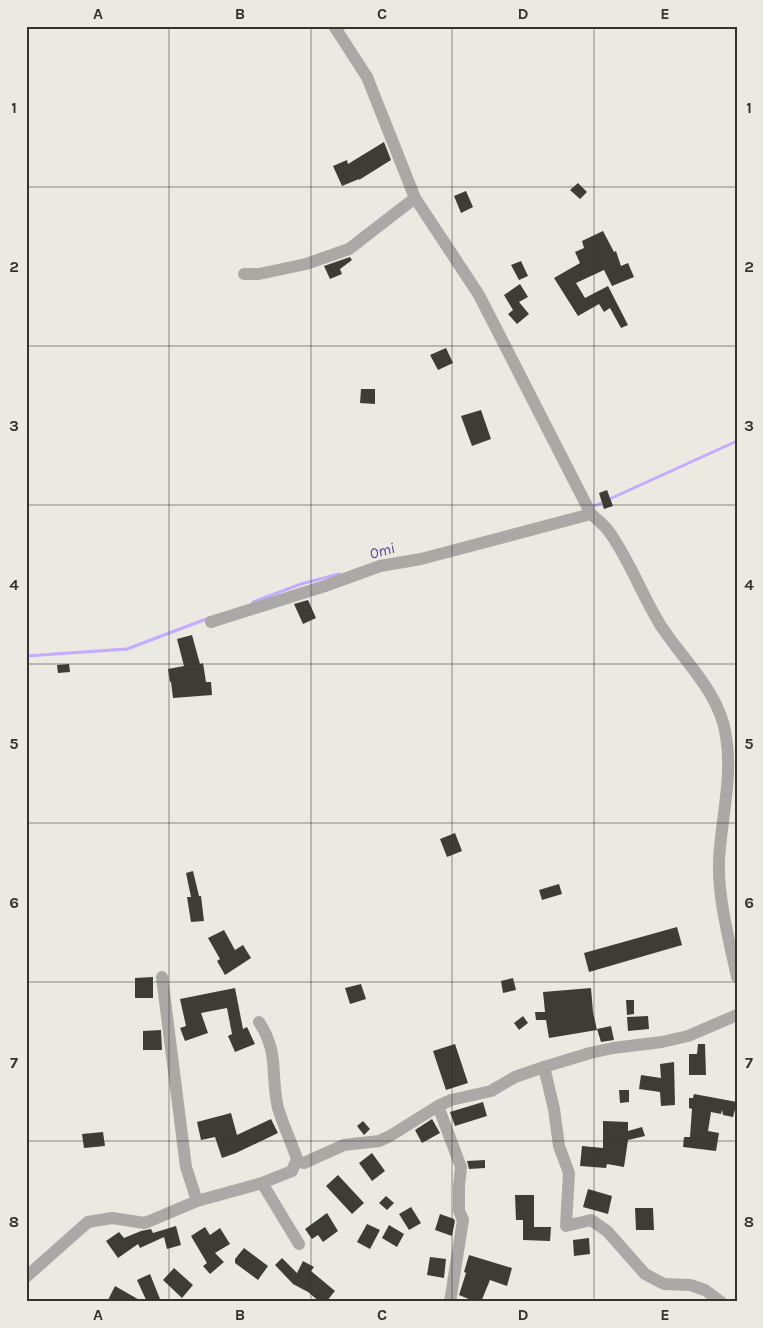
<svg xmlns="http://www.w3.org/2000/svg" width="763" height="1328" font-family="Karla,sans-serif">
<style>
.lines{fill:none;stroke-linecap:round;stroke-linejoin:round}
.stream{stroke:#c3abff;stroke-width:3}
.building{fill:#3e3c37}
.minor{stroke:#aaa9a7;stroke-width:12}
.grid{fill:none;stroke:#333330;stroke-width:1;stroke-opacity:0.55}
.labels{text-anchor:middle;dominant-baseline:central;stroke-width:5;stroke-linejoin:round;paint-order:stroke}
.water-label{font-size:15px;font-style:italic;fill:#5b3796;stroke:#eae9e2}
.neatline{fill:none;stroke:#333330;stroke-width:2}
.grid-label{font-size:16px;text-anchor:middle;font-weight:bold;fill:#333330}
</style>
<rect width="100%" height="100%" fill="#eae9e2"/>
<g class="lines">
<path class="stream" d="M592 507 737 441
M253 602 301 584 339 574
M26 656 127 649 209 618"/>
</g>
<path class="building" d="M384 142 391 160 359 180V179L342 186 333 166 347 160 348 164Z
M578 183 587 192 580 199 570 190Z
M466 191 473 207 461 213 454 196Z
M603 231 614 252 616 251 621 266 628 263 634 277 612 286 604 270 576 283 585 298 608 286 628 325 621 328 610 308 604 312 599 304 578 316 554 278 580 263 575 252 584 248 582 241Z
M350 257 352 260 340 269 342 274 330 279 324 266Z
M521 261 528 276 519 280 511 265Z
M520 284 528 297 519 302 529 314 517 324 508 314 513 310 504 295Z
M446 348 453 363 438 370 430 355Z
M361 389H375V404L360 403Z
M481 410 491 439 472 446 461 416Z
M607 490 613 506 604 509 599 493Z
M308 600 316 618 303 624 294 604Z
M192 635 200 664 203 663 206 682H211L212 695 173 698 171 682H170L168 669 184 666 177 639Z
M69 664 70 672 58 673 57 665Z
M455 833 462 851 447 857 440 839Z
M193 871 199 896H201L204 921 191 922 187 897H191L186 873Z
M559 884 562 894 542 900 539 890Z
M677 927 682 945 589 972 584 953Z
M224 930 235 950 243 945 251 958 225 975 217 961 220 959 208 938Z
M153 977V998H135V978Z
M513 978 516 990 503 993 501 981Z
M361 984 366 999 350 1004 345 988Z
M235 988 243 1029 247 1027 255 1044 235 1052 228 1036 232 1034 227 1008 201 1013 208 1033 185 1041 180 1028 186 1026 180 999Z
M591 988 593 1012 597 1030 549 1038 546 1020H536L535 1012H545L543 992Z
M626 1000H634V1014L627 1015Z
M523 1016 528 1023 519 1030 514 1023Z
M648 1016 649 1029 628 1031 627 1017Z
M611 1026 614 1040 601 1042 597 1029Z
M161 1030 162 1050H143V1031Z
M455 1044 468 1083 446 1090 433 1051Z
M698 1044H705L706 1075H689V1054H697Z
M674 1062 675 1105 661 1106 660 1092 639 1089 641 1075 661 1078 660 1064Z
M619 1090H629V1102L620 1103Z
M694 1094 737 1102 733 1117 723 1115 722 1110 721 1114 711 1112 708 1131 719 1133 716 1151 683 1147 684 1137H690L692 1109 689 1108V1098H693Z
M483 1102 487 1116 455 1126 450 1112Z
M231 1113 237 1135 271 1119 278 1133 236 1153 222 1158 215 1137 201 1140 197 1122Z
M432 1119 440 1133 422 1143 415 1130Z
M363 1121 370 1129 364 1135 357 1126Z
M603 1121 628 1122V1131L642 1127 645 1136 628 1140 624 1167 607 1164 606 1168 580 1166 582 1146 603 1148Z
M103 1132 105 1146 84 1148 82 1134Z
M372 1153 385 1171 372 1181 359 1163Z
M485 1160V1168L469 1169 467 1161Z
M338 1175 364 1203 352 1214 326 1186Z
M588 1189 612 1196 608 1214 583 1207Z
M515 1195H534V1227H551L550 1241 523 1240V1220H516Z
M386 1196 394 1203 387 1210 379 1203Z
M411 1207 421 1223 409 1230 399 1214Z
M635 1208H653L654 1230H636Z
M327 1213 338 1231 323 1242 318 1235 312 1239 305 1229Z
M440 1214 454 1219 455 1221 452 1236 435 1230Z
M367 1224 380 1230 370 1249 357 1242Z
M389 1225 404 1234 397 1247 382 1238Z
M176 1226 181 1245 167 1249 164 1237 140 1248 138 1244 118 1258 106 1241 119 1232 124 1238 141 1231 151 1229 153 1233Z
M205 1227 210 1235 220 1228 230 1244 215 1253 224 1262 210 1274 203 1266 207 1263 191 1236Z
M589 1238 590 1254 574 1256 573 1240Z
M244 1248 268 1266 258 1280 235 1263V1259Z
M469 1255 512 1268 507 1286 490 1280 481 1302H476L459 1295 466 1273 464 1272Z
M430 1257 446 1259 444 1278 427 1275Z
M282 1258 297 1273 303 1261 314 1267 311 1271 335 1291 326 1302H320L308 1292 293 1284 275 1265Z
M174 1268 193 1285 182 1298 163 1280Z
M150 1274 160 1299 153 1302H147L137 1280Z
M115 1286 143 1302H107Z"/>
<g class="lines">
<path class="minor" d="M334 26 367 77 415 198 479 295 591 514C598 520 607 527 612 536 631 564 643 597 661 626 684 661 720 693 726 736 733 778 721 819 719 861 718 900 729 939 737 977
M244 274H259L306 264 349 249 415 198
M211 622 325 586 380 566 421 559 591 514
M162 977 186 1167 197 1201
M259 1022C280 1054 270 1075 278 1108 283 1125 291 1141 297 1159L298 1161 304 1163 344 1145 379 1141 390 1136 438 1106 451 1100 491 1091 515 1077 544 1067 590 1053 613 1048 662 1042 688 1036 737 1015
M544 1067 554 1109 559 1146 569 1173 566 1226 591 1220 607 1231 645 1274 664 1284 690 1285 705 1290 721 1302
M438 1106 461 1167 459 1186V1211L463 1220 450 1302
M262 1183 299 1244
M26 1277 88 1222 112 1218 145 1223 197 1201 262 1183 292 1171 297 1159"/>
</g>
<path class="grid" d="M169 26V1302M311 26V1302M452 26V1302M594 26V1302M26 187H737M26 346H737M26 505H737M26 664H737M26 823H737M26 982H737M26 1141H737"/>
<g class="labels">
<g class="water-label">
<text transform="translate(382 551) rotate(-15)">Omi</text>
</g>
</g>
<rect width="763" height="1328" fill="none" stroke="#eae9e2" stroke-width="55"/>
<rect x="28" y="28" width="708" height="1272" class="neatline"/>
<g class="grid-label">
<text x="98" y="19">A</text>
<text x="240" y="19">B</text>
<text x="382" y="19">C</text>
<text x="523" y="19">D</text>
<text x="665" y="19">E</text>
<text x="14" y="113">1</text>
<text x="749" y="113">1</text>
<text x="14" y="272">2</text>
<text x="749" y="272">2</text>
<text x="14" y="431">3</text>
<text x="749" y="431">3</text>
<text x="14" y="590">4</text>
<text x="749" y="590">4</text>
<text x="14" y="749">5</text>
<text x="749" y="749">5</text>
<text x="14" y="908">6</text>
<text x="749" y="908">6</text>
<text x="14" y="1068">7</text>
<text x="749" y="1068">7</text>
<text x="14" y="1227">8</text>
<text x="749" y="1227">8</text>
<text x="98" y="1320">A</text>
<text x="240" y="1320">B</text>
<text x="382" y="1320">C</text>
<text x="523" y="1320">D</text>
<text x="665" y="1320">E</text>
</g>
</svg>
